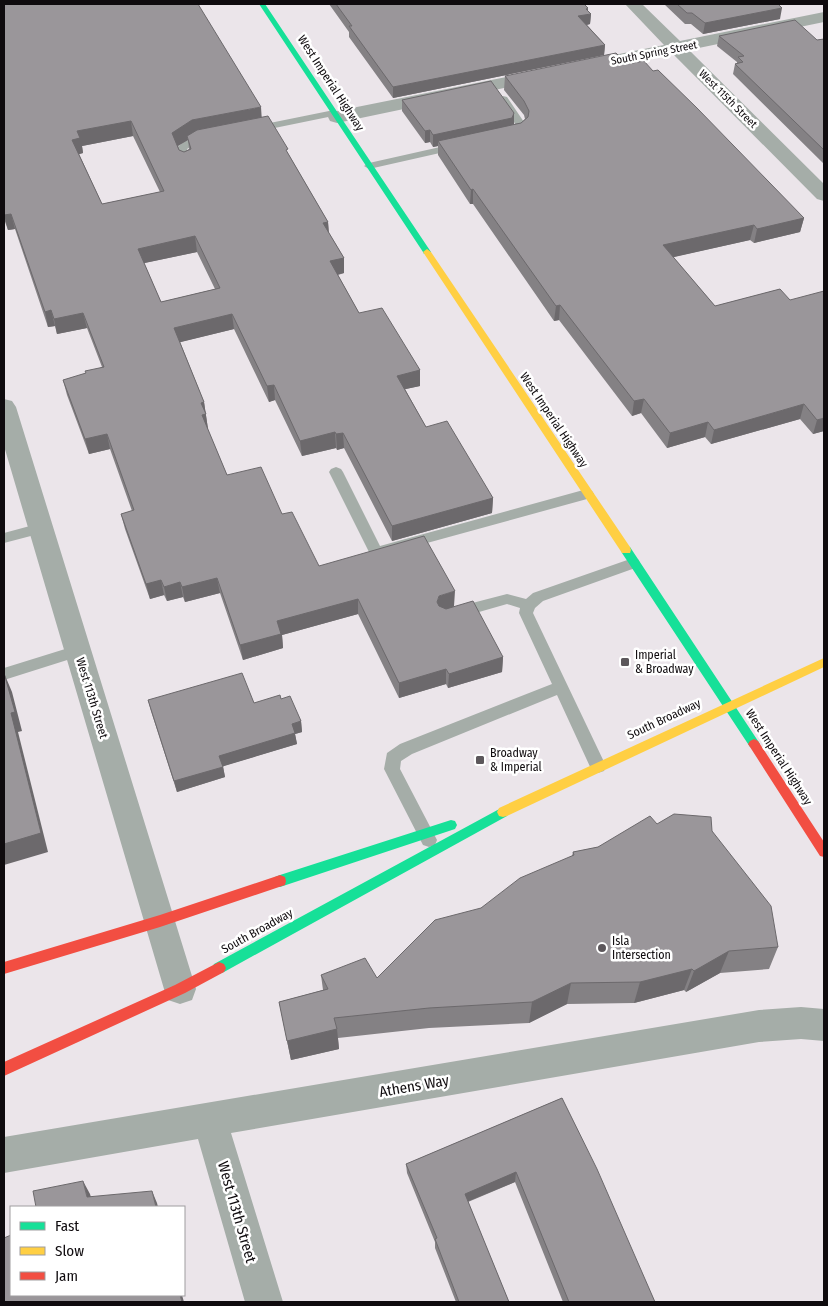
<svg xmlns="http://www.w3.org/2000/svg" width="828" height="1306" font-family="'Fira Sans Condensed',sans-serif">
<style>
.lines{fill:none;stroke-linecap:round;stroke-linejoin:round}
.lane{fill:#a5ada8;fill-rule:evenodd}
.street{fill:#a5ada8;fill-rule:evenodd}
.fast{fill:#16e098;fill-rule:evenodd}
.slow{fill:#ffcf43;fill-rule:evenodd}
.jam{fill:#f24e42;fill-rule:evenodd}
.wall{fill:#848184;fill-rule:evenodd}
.shaded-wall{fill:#6c696c}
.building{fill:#9a969a;stroke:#6c696c;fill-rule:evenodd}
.poi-dot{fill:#5c575b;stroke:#fff;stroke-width:2}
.labels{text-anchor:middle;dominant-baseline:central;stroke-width:5;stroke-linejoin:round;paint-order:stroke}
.far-street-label{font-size:11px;fill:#0f0b0e;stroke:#fff}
.street-label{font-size:12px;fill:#0f0b0e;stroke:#fff}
.poi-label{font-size:12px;fill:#0f0b0e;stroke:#fff;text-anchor:start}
.near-street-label{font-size:15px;fill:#0f0b0e;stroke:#fff}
</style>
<rect width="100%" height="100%" fill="#ebe5ea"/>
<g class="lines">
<path class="lane" d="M503 96 507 97 526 125 524 132 509 138 504 135 515 128 516 125 498 99Z
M334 110 339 113 338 115 255 132 250 129 255 126Z
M208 135 213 138 212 140 197 143 187 149 192 162 191 164H183L176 149C184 139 196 137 208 135Z
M458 143 462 144 463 146 462 148 369 169 364 166 369 163Z
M336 467 341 469 343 472 380 546 587 489 592 491 594 494 592 497 587 499 376 557 371 556 329 472 331 469Z
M41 523 46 524 48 528 46 532 4 543V533Z
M633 558 638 559 640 563 638 567 543 601 535 608 533 613 606 766 604 771 598 773 592 771 557 695 412 754 401 761 400 769 437 840 435 845 429 847 423 845 384 769 387 753 400 744 552 684 519 613 520 608 507 604 458 618 453 616 451 612 453 608 507 594 526 599 533 593Z
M78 645 83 647 85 651 83 655 4 680V668Z"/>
<path class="street" d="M625 4H642L680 41 824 12V22L689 50 824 184V201L817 199 672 53 585 71 579 70 576 66 579 62 664 45Z
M541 70 547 71 550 75 547 79 337 123 330 121 328 117 330 113 337 111Z
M4 399 12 401 16 407 196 989 192 1000 180 1004 168 1000 164 989 4 446Z
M801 1007 824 1009V1041L801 1039 759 1042 231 1133 283 1302H245L198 1139 4 1173V1137L759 1010Z"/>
<path class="fast" d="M259 4H265L431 252 430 254H424L423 252Z
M626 546 630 547 758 741 760 744 758 747 754 749 750 747 622 553 621 550Z
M503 807 507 808 509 812 507 816 224 972 219 974 214 972 212 968 214 964Z
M451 820 455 821 457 825 455 829 280 887 275 885 274 881 275 877 280 875Z"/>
<path class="slow" d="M427 249 431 252 630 547 631 550 630 553H622L423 252Z
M824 658V667L507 816 503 817 499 816 497 812 499 808Z"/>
<path class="jam" d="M754 739 758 741 824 842V857L820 856 750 747 748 744 750 741Z
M280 875 285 877 286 881 285 885 160 927 4 974V962L160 915Z
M219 962 224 964 226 968 224 972 185 993 4 1076V1062L175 985Z"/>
</g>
<path class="wall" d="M4 4 262 117 289 155 328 222 329 233 344 258V273L338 275 359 313 420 370V386L405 389 426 427 493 498 492 513 392 541 344 448 337 450 336 448 302 456 275 400 269 402 234 329 180 342 204 402 208 429V430L227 475 282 514 319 566 454 606 503 657 502 672 448 688 446 684 399 698 358 614 282 635 283 648 243 660 220 593 185 602 183 597 167 601 164 595 150 599 125 529 121 514 132 511 110 449 89 454 67 395 63 380 86 374 102 367 87 328 57 334 55 326 48 327 15 229 8 230 4 219ZM133 136 160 192 102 204 79 154 83 153 82 146ZM188 140 189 149 184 152 179 150 178 146ZM197 252 215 289 161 302 144 263Z
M329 4H584L588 11 591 14 590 24 587 25 605 45 604 55 393 98 349 37V32Z
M664 4H778L780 19 703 34 691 24H685Z
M719 36 817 40 824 39V164L733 74 735 64 737 63V62L717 46Z
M627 64 653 71 804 218 800 232 754 243 750 240 673 257 715 306 780 289 824 431 813 434 800 419 711 444 705 437 667 448 641 413 632 416 559 320 554 321 473 204H470L438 155V146L433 147 430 142 425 143 402 111V100L514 124 521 123 525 119 524 115 504 90 505 76Z
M281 699 301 721 302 732 295 734 297 744 223 766 225 777 177 792 151 711 148 700 254 703Z
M657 824 712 831 778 947 769 969 720 973 686 992 684 990 634 1003 567 1004 529 1023 429 1028 338 1038 339 1049 291 1060 279 1002 323 990 321 975 377 978 481 908 572 856 573 852 598 847Z
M562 1098 655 1302H563L515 1182 468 1202 509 1302H456L435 1248V1242L407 1173 406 1164Z"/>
<path class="shaded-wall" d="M588 8V15L591 14 590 24 577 27 578 16 586 9Z
M782 8 780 19 703 34 705 23Z
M605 45 604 55 393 98V87Z
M261 107 262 122 187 136 188 140 174 148 172 133 192 120Z
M514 113V125L438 141V146L433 147V135Z
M131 121 133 136 82 146 83 153 76 155 72 140 77 131Z
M430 130V142L425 143V131Z
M473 189V204H470L471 190Z
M11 214 15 229 8 230 4 215Z
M804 218 800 232 754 243 757 229Z
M328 222 329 237 323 223Z
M754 225 750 240 661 260 663 245Z
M195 236 197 252 140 264 138 249Z
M344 258V273L331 276 330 261Z
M560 305 559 320 554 321 556 306Z
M51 310 55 326 48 327 45 312Z
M83 313 87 328 57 334 54 319Z
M232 314 234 329 177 343 174 328Z
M420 370V386L397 391V376Z
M274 385 275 400 269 402 267 386Z
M644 399 641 413 632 416 634 401Z
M204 402 208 429 204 430 202 415 201 403Z
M804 404 800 419 711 444 714 430Z
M824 418V431L813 434 817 420Z
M708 422 705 437 667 448 670 433Z
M335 432 336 448 302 456 300 441Z
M343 433 344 448 337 450 336 434Z
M107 434 110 449 89 454 85 439Z
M493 498 492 513 392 541V526Z
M217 578 220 593 185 602 182 587Z
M161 580 164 595 150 599 146 584Z
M180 582 183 597 167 601 164 587Z
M455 591 454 606 436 617 437 602 439 596Z
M358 599V614L282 635 283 648 243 660 240 645 277 621Z
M503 657 502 672 448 688 449 674Z
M446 669V684L399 698V683Z
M4 673 12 692 22 731 18 732 48 852 4 865V844L11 713Z
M301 721 302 732 295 734 297 744 221 767 219 756 292 724Z
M223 767 225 777 177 792 174 781Z
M729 951 720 973 686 992 694 971Z
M692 969 684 990 634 1003 640 982Z
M571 983 567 1004 529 1023 532 1002Z
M337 1029 339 1049 291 1060 287 1041Z
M516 1172 515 1182 464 1203 465 1194Z
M83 1181 90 1194 94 1207 87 1197Z
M152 1191 157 1203 158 1207H156Z
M180 1295H182L184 1302H182Z"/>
<path class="building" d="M4 4H198L261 107 192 120 172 133 179 150 184 152 191 149 187 136 197 130 268 116 288 149 286 150 328 222 323 223 344 258 330 261 359 313 382 308 420 370 397 376 426 427 447 421 493 498 392 526 343 433 336 434 335 432 300 441 274 385 267 386 232 314 174 328 204 402 201 403 206 414 202 415 227 475 261 467 282 514 292 512 319 566 424 536 455 591 439 596 437 602 439 606 446 609 473 601 503 657 449 674 446 669 399 683 358 599 277 621 281 634 240 645 217 578 182 587 180 582 164 587 161 580 146 584 121 514 134 510 107 434 85 439 63 380 86 373 85 371 104 367 83 313 54 319 51 310 45 312 11 214 4 215ZM131 121 164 191 102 204 72 140 80 138 77 131ZM195 236 220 288 161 302 138 249Z
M336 4H584L588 8 586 9 591 14 578 16 605 45 393 87 349 26H352Z
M677 4H778L782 8 705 23 692 13H687Z
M795 20 817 40 824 39V150L735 64 743 62 738 57 744 56 719 36Z
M616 53 627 64 644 61 653 71 658 70 697 108 804 218 757 229 754 225 663 245 715 306 780 289 790 300 824 291V418L817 420 804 404 714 430 708 422 670 433 644 399 634 401 560 305 556 306 473 189 471 190 438 141 521 123 528 117 529 111 524 101 505 76Z
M491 81 514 113 512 118 433 135 430 130 425 131 402 100Z
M4 673 15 712 11 713 41 833 4 844Z
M242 673 254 703 280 695 281 699 290 696 301 721 292 724 295 733 219 756 223 767 174 781 148 700Z
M674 814 711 817 712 831 771 906 778 947 729 951 694 971 692 969 640 982 571 983 532 1002 429 1008 334 1018 337 1029 287 1041 279 1002 328 989 321 975 365 958 377 978 435 920 481 908 520 878 574 855 573 852 598 847 650 816 657 824Z
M562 1098 597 1169 655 1302H569L516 1172 465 1194 509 1302H459L435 1239 437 1238 406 1164Z
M83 1181 87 1197 152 1191 156 1207H36L33 1191Z
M11 1235V1295H180L182 1302H4V1238Z"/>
<g class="poi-dot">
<rect x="620" y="657" width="10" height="10" rx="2.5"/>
<rect x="475" y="755" width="10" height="10" rx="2.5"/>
<circle cx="602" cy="948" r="5"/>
</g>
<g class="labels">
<g class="far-street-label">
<text transform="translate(654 53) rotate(-11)">South Spring Street</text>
<text transform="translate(728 99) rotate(45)">West 115th Street</text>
</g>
<g class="street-label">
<text transform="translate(331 83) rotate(57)">West Imperial Highway</text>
<text transform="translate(554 420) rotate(56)">West Imperial Highway</text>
<text transform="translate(92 698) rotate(73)">West 113th Street</text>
<text transform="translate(664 719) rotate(-25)">South Broadway</text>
<text transform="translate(779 757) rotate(57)">West Imperial Highway</text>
<text transform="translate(257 931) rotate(-29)">South Broadway</text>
</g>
<g class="poi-label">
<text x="635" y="655">Imperial<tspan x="635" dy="14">&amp; Broadway</tspan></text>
<text x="490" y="753">Broadway<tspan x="490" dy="14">&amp; Imperial</tspan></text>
<text x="612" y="941">Isla<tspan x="612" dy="14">Intersection</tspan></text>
</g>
<g class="near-street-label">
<text transform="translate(414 1086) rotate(-10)">Athens Way</text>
<text transform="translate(237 1212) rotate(74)">West 113th Street</text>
</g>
</g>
<rect width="828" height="1306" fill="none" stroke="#0f0b0e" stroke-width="10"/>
<rect x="10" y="1206" width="175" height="90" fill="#ffffff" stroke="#9f9d9f"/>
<rect x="20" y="1222" width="25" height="8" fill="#16e098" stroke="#9f9d9f"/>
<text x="55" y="1231" font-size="15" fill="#0f0b0e">Fast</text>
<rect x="20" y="1247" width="25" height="8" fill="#ffcf43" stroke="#9f9d9f"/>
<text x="55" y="1256" font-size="15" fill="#0f0b0e">Slow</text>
<rect x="20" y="1272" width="25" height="8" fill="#f24e42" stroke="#9f9d9f"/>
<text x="55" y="1281" font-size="15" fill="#0f0b0e">Jam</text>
</svg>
